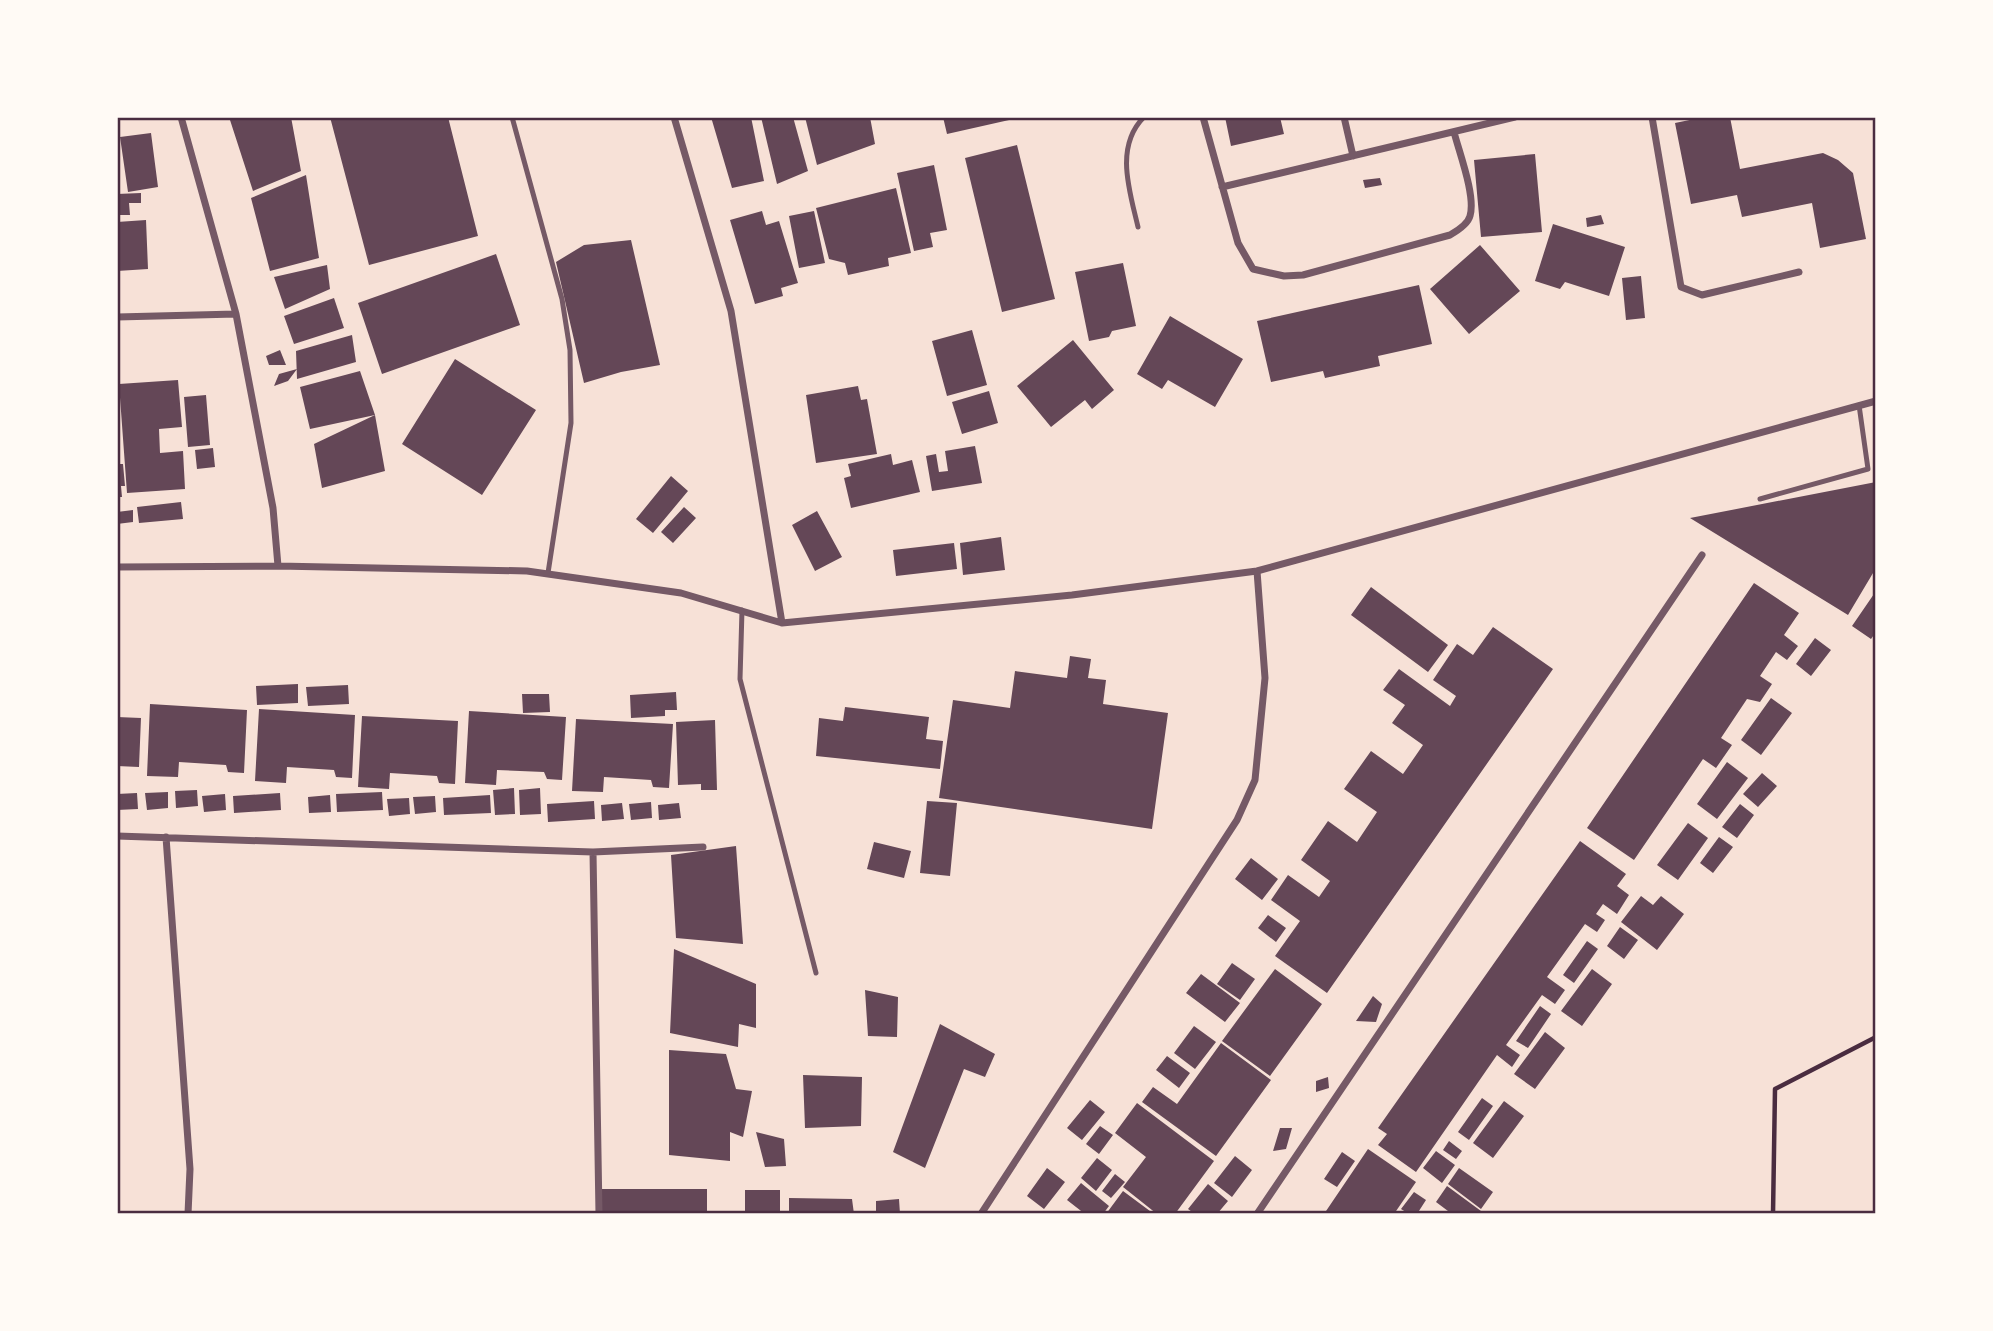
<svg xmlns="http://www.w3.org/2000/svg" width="1993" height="1331" font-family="'Asap Condensed',sans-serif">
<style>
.building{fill:#644757}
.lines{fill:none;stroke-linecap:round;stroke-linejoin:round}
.path{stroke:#4a2c40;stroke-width:4.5}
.service{stroke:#755966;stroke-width:5}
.minor{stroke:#755966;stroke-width:7}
.neatline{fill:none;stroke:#4a2c40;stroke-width:2.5}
</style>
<rect width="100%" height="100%" fill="#f7e1d7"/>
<path class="building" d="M235 117H291L301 171 253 191 230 120Z
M330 117H448L478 236 369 265Z
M711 117H751L764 181 732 188Z
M761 117H793L808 171 777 184Z
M805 117H870L875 144 817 165Z
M943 117H1018V118L947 134Z
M1225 117H1280L1284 134 1231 146Z
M1704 117H1730L1740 169 1823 153 1838 160 1853 173 1866 239 1820 248 1812 203 1742 217 1737 195 1691 204 1675 123Z
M151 133 158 187 128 192 120 137Z
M1017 145 1055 299 1002 312 965 158Z
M1535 154 1542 232 1481 237 1474 160Z
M934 165 947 230 930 233 933 247 914 251 897 173Z
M306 175 319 258 270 271 251 198Z
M1380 178 1382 185 1365 188 1363 180Z
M896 188 911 253 888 258 889 266 848 275 845 263 829 259 816 208Z
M141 193V203H129L130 215H117V194Z
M762 211 766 225 779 221 798 283 781 288 783 296 755 304 730 220Z
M814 211 825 263 799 268 789 216Z
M1601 215 1604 224 1587 227 1586 218Z
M146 220 148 269 117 271V222Z
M1553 224 1625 247 1609 296 1565 282 1560 289 1535 281Z
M631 240 660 365 621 372 584 383 556 262 584 245Z
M1480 245 1520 291 1469 334 1430 289Z
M496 254 520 325 382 374 358 303Z
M1123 263 1136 326 1112 331 1109 337 1089 341 1075 272Z
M327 265 330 289 285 309 274 277Z
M1641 276 1645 318 1626 320 1622 278Z
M1419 285 1432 344 1378 356 1380 366 1325 378 1323 371 1271 382 1257 321Z
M334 298 344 328 294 344 284 316Z
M1170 316 1243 359 1215 407 1168 380 1162 389 1137 374Z
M972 330 987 385 947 396 932 341Z
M352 335 356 362 297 379 296 351Z
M1073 340 1114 390 1092 409 1085 400 1051 427 1017 386Z
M280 350 286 365H269L266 356Z
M455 359 536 410 482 495 402 444Z
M297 369 288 381 274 386 279 374Z
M360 371 375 415 310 429 300 387Z
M178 380 182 427 159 429 160 453 183 451 185 489 127 493 119 384Z
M858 386 861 400 867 399 877 454 816 463 806 395Z
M989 391 998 423 962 434 952 402Z
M206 395 210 445 188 447 184 397Z
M375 415 385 471 322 488 314 444Z
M975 446 982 483 932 491 926 456 936 454 939 472 948 471 945 451Z
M213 448 215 467 197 469 195 450Z
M891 454 893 465 912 460 920 492 851 508 844 478 851 476 848 464Z
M117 464H123L125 486H121L122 497H117Z
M671 476 688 491 653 533 636 519Z
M1876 482V568L1848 615 1690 518Z
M181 502 183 519 139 523 137 507Z
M684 507 696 518 673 543 661 532Z
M133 510V522L117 524V512Z
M817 511 842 557 815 571 792 525Z
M1001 537 1005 570 963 575 960 543Z
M954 543 957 569 896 576 893 550Z
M1754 583 1799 613 1784 635 1798 646 1787 660 1776 652 1760 676 1772 684 1760 702 1747 699 1721 738 1732 745 1716 768 1703 759 1634 860 1587 828Z
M1371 587 1448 645 1428 672 1351 615Z
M1876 591V632L1871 639 1852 626Z
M1493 627 1553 669 1327 993 1275 956 1300 921 1271 900 1288 875 1319 897 1330 881 1301 860 1328 821 1357 842 1377 812 1344 789 1371 751 1403 774 1423 745 1392 723 1405 705 1383 690 1399 669 1450 706 1456 696 1433 680 1457 644 1473 655Z
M1815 638 1831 650 1811 676 1796 664Z
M1070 656 1091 659 1088 678 1106 680 1103 704 1168 713 1152 829 939 798 953 700 1010 708 1015 671 1067 678Z
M298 684V703L257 705 256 686Z
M348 685 349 704 308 706 306 687Z
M676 692 677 710H665V716L631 718 630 695Z
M522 694H549L550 712 523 713Z
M1771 698 1792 713 1761 755 1741 740Z
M150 704 247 710 244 773 228 772 226 765 179 762 178 777 147 776Z
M845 707 929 717 926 739 943 741 940 769 816 756 819 718 843 721Z
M259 709 355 715 352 778 336 777 334 770 287 767 286 783 255 781Z
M469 711 566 717 562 780 547 779 544 772 497 770 496 785 465 783Z
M362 716 458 721 455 784 439 783 437 776 390 773 389 789 358 787Z
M117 717 141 718 139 767 117 766Z
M576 719 673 724 669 788 653 787 651 780 604 777 603 792 572 791Z
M715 720 717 790H701V784L678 785 676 722Z
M1727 762 1748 778 1717 819 1697 804Z
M1762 773 1777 786 1758 807 1743 794Z
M514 788 515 814 495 815 493 790Z
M540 788 541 814 520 815 519 790Z
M197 790 198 806 176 808 175 791Z
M168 792V808L147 810 145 793Z
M382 792 383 810 337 812 336 794Z
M137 793 138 809 117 810V794Z
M280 793 281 810 234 813 233 796Z
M225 794 226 810 204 812 202 796Z
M330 795 331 812 309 813 308 797Z
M490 795 491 813 444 815 443 798Z
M435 796 436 812 415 814 413 797Z
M409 798 410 814 389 816 387 799Z
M594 801 595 819 548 822 547 804Z
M927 801 957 803 950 876 920 873Z
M651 802 652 818 631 820 629 804Z
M622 803 624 819 602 821 601 805Z
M679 803 681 818 659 820 658 805Z
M1740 804 1754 815 1737 838 1722 827Z
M1688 823 1708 838 1678 880 1657 865Z
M1719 837 1733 847 1713 873 1700 863Z
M1580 841 1626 874 1617 886 1629 895 1617 914 1603 904 1596 914 1605 920 1597 932 1585 924 1547 977 1565 990 1555 1004 1542 995 1506 1045 1520 1055 1512 1067 1497 1055 1416 1172 1378 1145 1387 1134 1378 1128Z
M874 842 911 851 904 878 867 869Z
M736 846 743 944 676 938 671 855Z
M1251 858 1278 879 1262 900 1235 879Z
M1641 896 1653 905 1661 896 1684 914 1657 950 1621 922Z
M1268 915 1286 928 1276 942 1258 928Z
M1620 927 1638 940 1624 959 1607 946Z
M1587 941 1598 949 1574 983 1563 975Z
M674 949 756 984V1028L739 1024 738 1047 670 1033Z
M1232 963 1255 979 1240 1000 1217 984Z
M1275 969 1322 1004 1270 1076 1222 1041Z
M1592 969 1612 984 1582 1026 1561 1011Z
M1201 974 1240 1003 1225 1022 1186 993Z
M865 990 898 997 897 1037 868 1036Z
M1373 996 1382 1004 1376 1022 1356 1021Z
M1540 1006 1551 1014 1528 1048 1516 1041Z
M940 1024 995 1054 985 1077 964 1069 925 1168 893 1152Z
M1194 1026 1216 1042 1195 1069 1174 1053Z
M1545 1032 1565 1048 1535 1089 1514 1074Z
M1221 1043 1271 1080 1216 1156 1142 1102 1153 1087 1177 1104Z
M669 1050 726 1054 736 1089 752 1091 743 1137 730 1132V1161L669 1155Z
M1167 1056 1190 1073 1179 1088 1156 1070Z
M803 1075 862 1077 861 1126 805 1128Z
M1328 1077 1329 1088 1316 1092V1081Z
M1482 1098 1493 1106 1469 1140 1458 1132Z
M1090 1100 1105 1112 1082 1140 1067 1128Z
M1504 1101 1524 1116 1493 1158 1473 1143Z
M1137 1103 1214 1161 1175 1214H1157L1123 1187 1146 1157 1115 1133Z
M1100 1126 1113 1135 1099 1154 1086 1144Z
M1280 1128H1292L1286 1149 1273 1151Z
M756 1132 784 1139 786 1166 765 1167Z
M1449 1141 1462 1151 1456 1159 1443 1150Z
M1368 1149 1416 1182 1394 1214H1324Z
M1436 1151 1455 1165 1442 1183 1423 1168Z
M1342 1152 1355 1161 1337 1187 1324 1179Z
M1235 1156 1252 1170 1232 1197 1214 1183Z
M1097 1158 1112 1170 1096 1191 1081 1178Z
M1047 1168 1065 1182 1044 1209 1027 1196Z
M1459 1168 1493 1192 1481 1209 1448 1184Z
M1115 1174 1125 1182 1111 1198 1102 1191Z
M1081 1183 1109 1206 1103 1214H1085L1067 1200Z
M1208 1184 1228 1201 1217 1214H1195L1188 1209Z
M1447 1186 1481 1211 1479 1214H1452L1436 1202Z
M601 1189H707V1214H601Z
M745 1190H780V1214H745Z
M1123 1191 1154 1214H1106Z
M1414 1192 1426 1200 1417 1214H1409L1401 1209Z
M789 1198 852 1199 854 1214H789Z
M899 1199 900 1214H876V1201Z"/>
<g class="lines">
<path class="path" d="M1773 1214 1775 1089 1876 1037"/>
<path class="service" d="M512 117 562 299 570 350 571 423 548 573
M1138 227C1130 192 1114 147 1144 117
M1760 499 1868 469 1859 405
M742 610 740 679 816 973"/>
<path class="minor" d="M181 117 236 314 273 508 278 566
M674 117 731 311 782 623
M1203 117 1238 243 1253 269 1284 276 1303 275 1450 235C1457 231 1468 224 1470 216 1476 196 1459 152 1454 132
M1344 117 1353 156
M1652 117 1681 287 1702 295 1799 272
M1222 187 1515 117
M117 317 236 314
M117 567 278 566 527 571 681 593 782 623 1072 595 1257 571 1876 401
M117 836 593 852 703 847
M166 837 190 1169 188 1214
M593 852 599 1214
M981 1214 1237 820 1255 780 1265 678 1257 571
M1257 1214 1702 555"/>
</g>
<rect width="1993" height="1331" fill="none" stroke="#fffaf5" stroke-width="238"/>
<rect x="119" y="119" width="1755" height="1093" class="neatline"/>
</svg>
